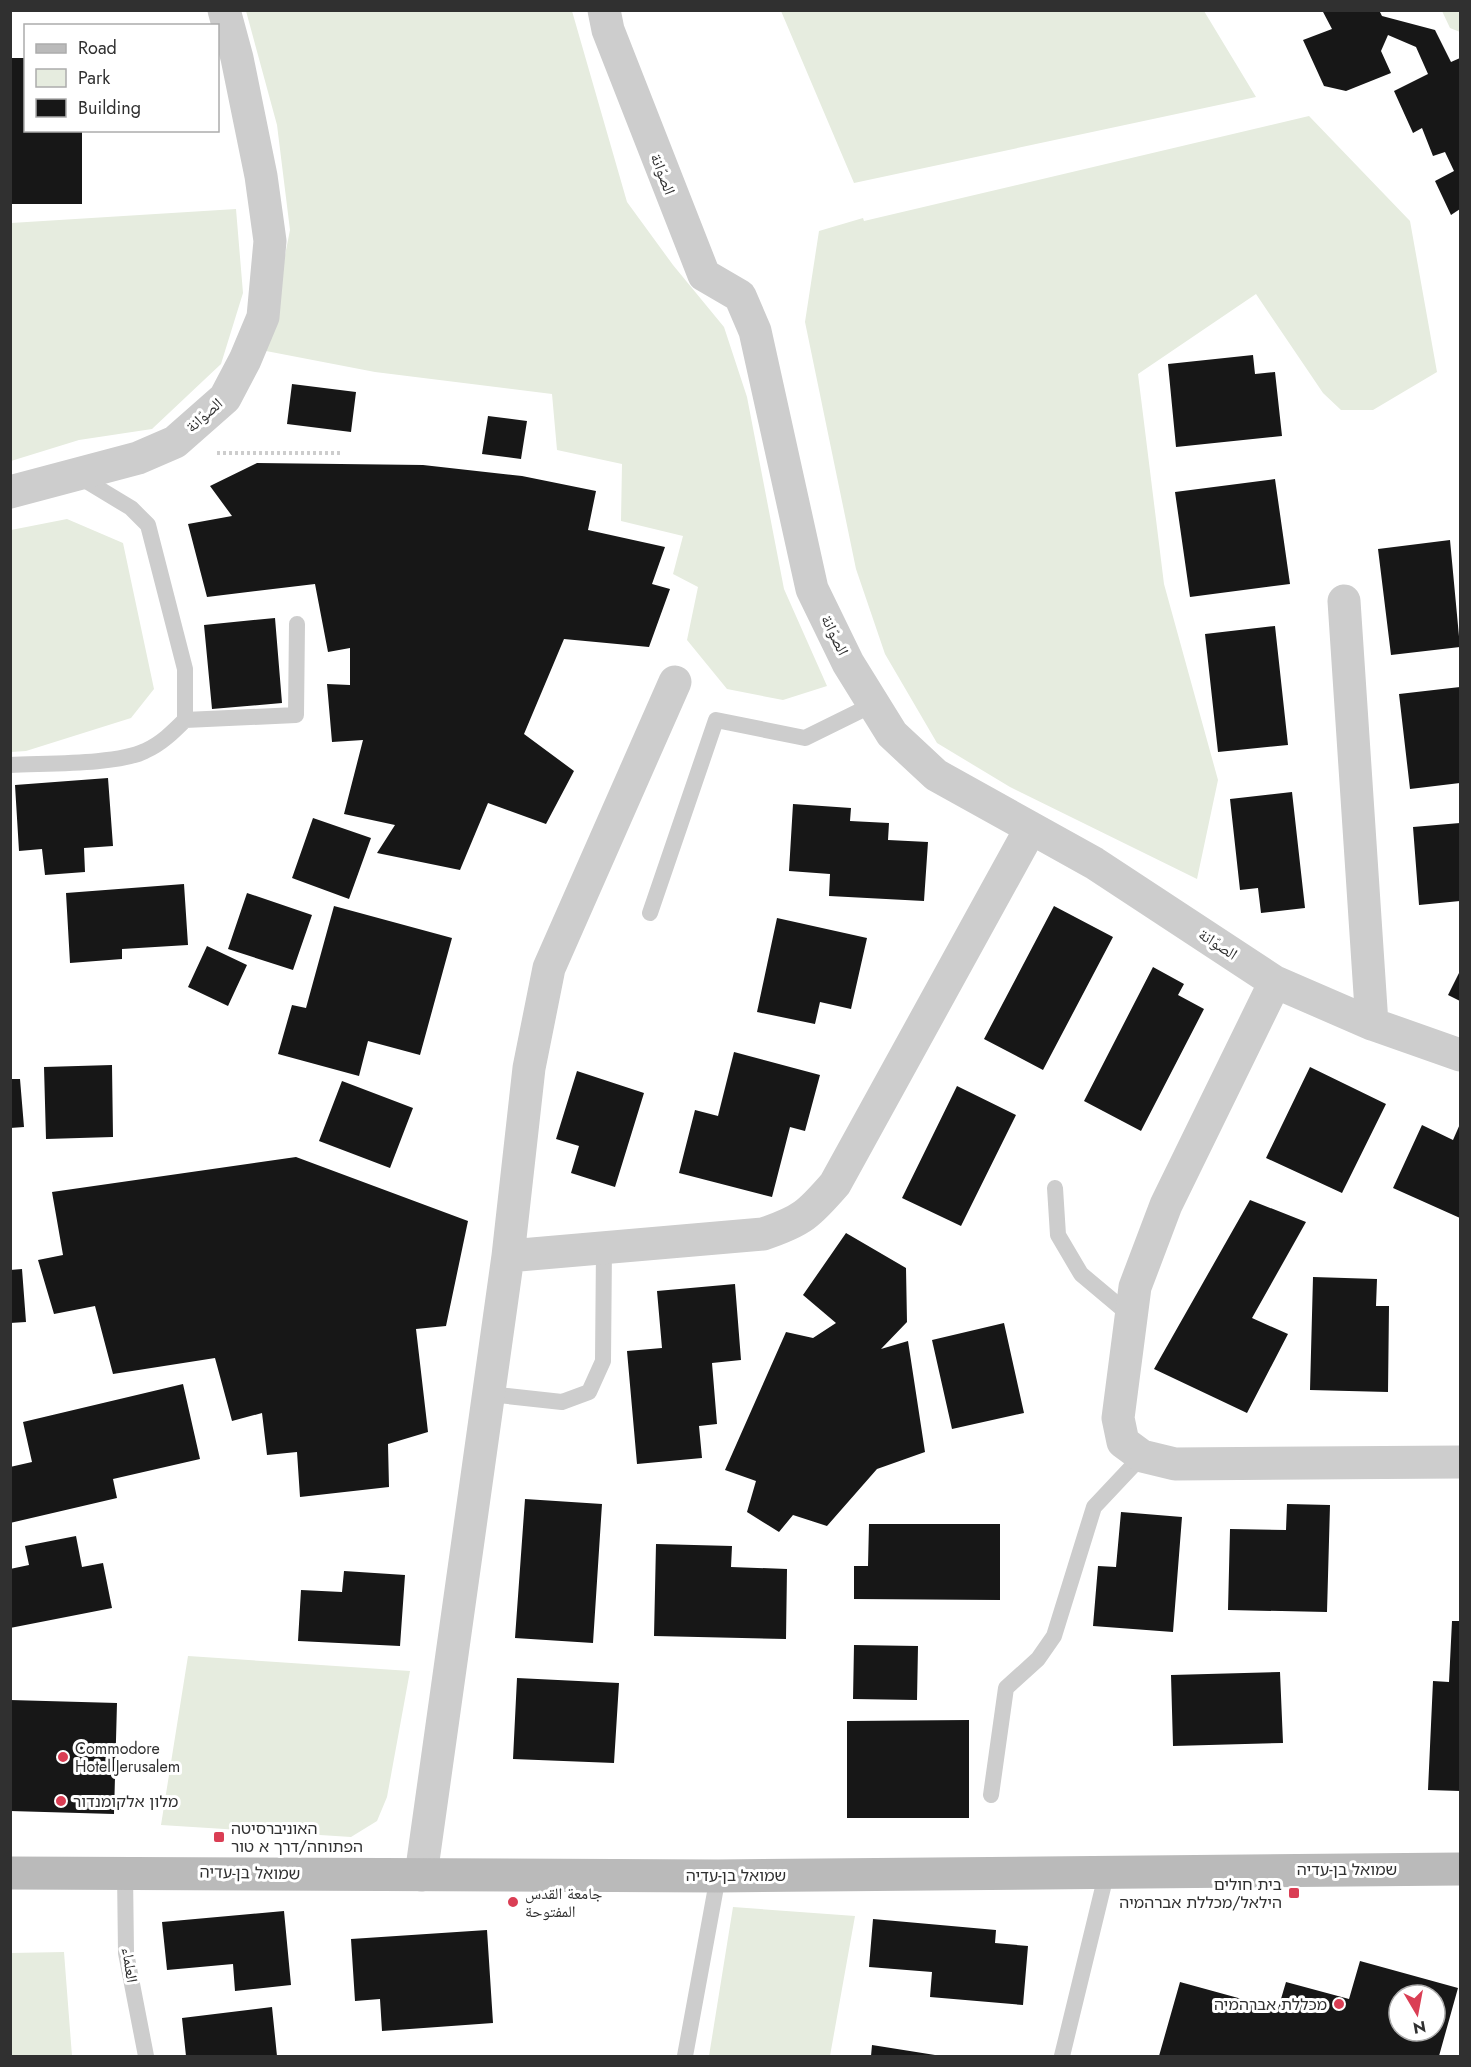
<svg xmlns="http://www.w3.org/2000/svg" width="1471" height="2067" font-family="Jost,'Noto Naskh Arabic','Noto Sans Hebrew',sans-serif">
<style>
.green{fill:#e6ecdf}
.building{fill:#171717;fill-rule:evenodd}
.lines{fill:none;stroke-linecap:round;stroke-linejoin:round}
.path{stroke:#cdcdcd;stroke-width:4;stroke-dasharray:3 3;stroke-linecap:butt}
.lane{stroke:#cdcdcd;stroke-width:16}
.street{stroke:#cdcdcd;stroke-width:33}
.secondary{stroke:#bababa;stroke-width:33}
.poi-dot{fill:#da3e54;stroke:#fff;stroke-width:2}
.labels{text-anchor:middle;dominant-baseline:central;stroke-width:6;stroke-linejoin:round;paint-order:stroke}
.street-label{font-size:16px;fill:#303030;stroke:#fff}
.poi-label{font-size:16px;fill:#303030;stroke:#fff;text-anchor:start}
</style>
<rect width="100%" height="100%" fill="#fff"/>
<path class="green" d="M246 11H572L627 202 673 265 724 327 747 397 784 589 827 686 783 700 727 689 687 640 698 587 673 574 683 536 621 521 622 464 557 450 552 394 375 372 266 351 290 230 277 125Z
M781 11H1204L1256 97 854 183Z
M1442 11H1460V32L1450 28Z
M1309 116 1410 221 1437 372 1373 410H1341L1323 393 1256 294 1138 374 1164 584 1218 780 1197 879 1010 787 937 743 885 654 856 569 805 322 819 231 863 218 864 221Z
M236 209 243 293 221 364 152 429 79 440 11 461V223Z
M67 519 123 543 154 689 131 718 26 751 11 752V530Z
M188 1656 410 1671 387 1797 377 1821 351 1837 161 1825Z
M733 1907 855 1916 830 2056H709Z
M64 1952 72 2056H11V1953Z"/>
<path class="building" d="M1322 10H1379L1382 16 1435 30 1451 62 1460 58V209L1451 215 1435 181 1454 171 1445 152 1433 156 1422 128 1413 133 1394 91 1428 74 1416 47 1388 35 1381 51 1391 73 1346 91 1324 86 1303 40 1332 29Z
M10 58H26V130H82V204H10Z
M1253 355 1255 374 1275 372 1282 436 1176 447 1168 364Z
M292 384 356 392 351 432 287 424Z
M488 416 527 421 521 459 482 454Z
M257 463 423 465 522 476 596 491 588 530 665 547 652 584 670 589 649 647 564 639 524 734 574 771 546 824 488 803 460 870 377 853 395 825 344 814 363 740 332 742 327 684 350 685V648L328 652 315 584 207 597 188 524 232 516 210 486Z
M1275 479 1290 584 1190 597 1175 492Z
M1450 540 1460 647 1391 655 1378 549Z
M275 618 282 703 212 709 204 625Z
M1275 626 1288 745 1218 752 1205 634Z
M1460 687V783L1410 789 1399 694Z
M108 778 113 846 84 848 85 872 45 875 42 849 19 851 15 785Z
M1292 792 1305 908 1261 913 1258 888 1240 890 1230 799Z
M793 804 851 808 850 821 889 823 888 840 928 842 924 901 829 896 830 874 789 871Z
M313 818 371 838 349 899 292 878Z
M1460 823V901L1419 905 1413 827Z
M184 884 188 945 122 949V959L70 963 66 893Z
M247 893 312 915 293 970 228 949Z
M334 906 452 938 420 1055 368 1041 359 1076 278 1054 292 1005 306 1008Z
M1054 906 1113 937 1043 1070 984 1039Z
M777 918 867 938 851 1009 820 1002 815 1024 757 1012Z
M207 946 247 965 228 1006 188 987Z
M1153 967 1184 984 1178 995 1204 1009 1141 1131 1084 1101Z
M1460 971V1001L1448 995Z
M734 1052 820 1075 805 1131 790 1127 772 1197 679 1173 695 1110 718 1116Z
M112 1065 113 1137 46 1139 44 1067Z
M1310 1067 1386 1104 1342 1193 1266 1158Z
M577 1071 644 1093 615 1187 571 1173 579 1146 556 1139Z
M10 1079H20L24 1127 10 1128Z
M342 1081 413 1108 390 1168 319 1141Z
M957 1086 1016 1115 961 1226 902 1198Z
M1460 1124V1218L1393 1188 1422 1125 1453 1140Z
M296 1157 468 1221 446 1326 416 1329 428 1432 388 1444 389 1487 300 1497 297 1452 267 1455 262 1413 232 1421 215 1358 113 1374 95 1306 54 1314 38 1260 63 1255 52 1192Z
M1250 1200 1306 1222 1252 1318 1288 1334 1247 1413 1154 1369Z
M846 1233 906 1268 907 1322 881 1349 908 1341 925 1452 877 1469 827 1526 793 1515 779 1532 747 1512 756 1481 725 1470 786 1332 813 1338 836 1323 803 1295Z
M22 1269 26 1322 10 1323V1270Z
M1313 1277 1377 1279 1376 1306H1389L1388 1392 1310 1390Z
M735 1284 741 1360 712 1363 717 1424 699 1426 702 1458 637 1464 627 1351 662 1348 657 1291Z
M1004 1323 1024 1413 952 1429 932 1340Z
M183 1384 200 1459 113 1479 117 1498 10 1523V1467L32 1462 23 1422Z
M525 1499 602 1504 593 1643 515 1638Z
M1287 1504 1330 1505 1327 1612 1228 1610 1230 1529 1286 1530Z
M1121 1512 1182 1517 1173 1632 1093 1626 1098 1566 1116 1567Z
M869 1524H1000V1600L854 1599V1566H868Z
M76 1536 82 1567 103 1563 112 1608 10 1628V1569L29 1565 25 1546Z
M656 1544 732 1546 731 1567 787 1569 786 1639 654 1636Z
M344 1571 405 1575 400 1646 298 1641 301 1590 342 1592Z
M1452 1621H1460V1791L1428 1790 1433 1681 1449 1682Z
M854 1645 918 1646 917 1700 853 1699Z
M1280 1672 1283 1743 1173 1746 1171 1675Z
M517 1678 619 1683 614 1763 513 1759Z
M10 1700 117 1703 114 1814 10 1811Z
M969 1720V1818H847V1721Z
M284 1911 291 1985 235 1991 233 1964 167 1970 162 1922Z
M873 1919 996 1930 995 1943 1028 1946 1023 2005 930 1997 932 1972 869 1967Z
M487 1930 493 2023 382 2031 380 1999 355 2001 351 1939Z
M1360 1961 1458 1988 1439 2056H1159L1180 1982 1278 2009 1286 1982 1349 1999ZM1399 1995H1435V2031H1399Z
M272 2007 277 2056H186L182 2018Z
M872 2045 935 2055V2056H871Z"/>
<g class="lines">
<path class="path" d="M217 453H340"/>
<path class="lane" d="M185 720 296 715 297 624
M10 765C44 763 117 765 145 751 161 744 173 732 185 720V669L148 525 131 508 78 476
M650 913 716 720 805 738 874 704
M1055 1188 1058 1235 1081 1274 1131 1316
M489 1394 562 1402 589 1392 603 1361 604 1248
M991 1795 1006 1688 1038 1659 1054 1636 1094 1507 1142 1456
M125 1872 126 1953 146 2056
M685 2056 718 1876
M1062 2056 1107 1871"/>
<path class="street" d="M604 10 608 30 704 275 740 296 755 331 812 589 848 663 892 734 936 775 1094 863 1275 982 1372 1024 1460 1055
M10 492 138 458 175 442 225 398 245 360 263 317 270 241 261 176 237 58 224 10
M1344 601 1372 1024
M1275 982 1166 1205 1135 1287 1118 1418 1123 1442 1142 1456 1175 1464 1460 1462
M508 1256 763 1234C802 1221 809 1214 835 1184L1031 828
M421 1875 508 1256 529 1068 549 968 675 682"/>
<path class="secondary" d="M10 1873 718 1876 1460 1869"/>
</g>
<g class="poi-dot">
<circle cx="63" cy="1757" r="6"/>
<circle cx="61" cy="1801" r="6"/>
<rect x="213" y="1831" width="12" height="12" rx="3"/>
<rect x="1288" y="1887" width="12" height="12" rx="3"/>
<circle cx="513" cy="1902" r="6"/>
<circle cx="1339" cy="2004" r="6"/>
</g>
<g class="labels">
<g class="street-label">
<text transform="translate(663 174) rotate(69)">الصوّانة</text>
<text transform="translate(204 415) rotate(-42)">الصوّانة</text>
<text transform="translate(835 635) rotate(64)">الصوّانة</text>
<text transform="translate(1218 944) rotate(33)">الصوّانة</text>
<text x="1347" y="1869">שמואל בן-עדיה</text>
<text transform="translate(250 1873) rotate(1)">שמואל בן-עדיה</text>
<text x="736" y="1875">שמואל בן-עדיה</text>
<text transform="translate(130 1965) rotate(82)">العلماء</text>
</g>
<g class="poi-label">
<text x="75" y="1748">Commodore<tspan x="75" dy="18">Hotel Jerusalem</tspan></text>
<text x="73" y="1801">מלון אלקומנדור</text>
<text x="231" y="1828">האוניברסיטה<tspan x="231" dy="18">הפתוחה/דרך א טור</tspan></text>
<text x="1282" y="1884" text-anchor="end">בית חולים<tspan x="1282" dy="18">הילאל/מכללת אברהמיה</tspan></text>
<text x="525" y="1893">جامعة القدس<tspan x="525" dy="18">المفتوحة</tspan></text>
<text x="1327" y="2004" text-anchor="end">מכללת אברהמיה</text>
</g>
</g>
<rect width="1471" height="2067" fill="none" stroke="#303030" stroke-width="24"/>
<rect x="24" y="24" width="195" height="108" fill="#ffffff" stroke="#acacac" stroke-width="1.5"/>
<rect x="36" y="44" width="30" height="9" fill="#bababa" stroke="#acacac" stroke-width="1.5"/>
<text x="78" y="54" font-size="18" fill="#303030">Road</text>
<rect x="36" y="69" width="30" height="18" fill="#e6ecdf" stroke="#acacac" stroke-width="1.5"/>
<text x="78" y="84" font-size="18" fill="#303030">Park</text>
<rect x="36" y="99" width="30" height="18" fill="#171717" stroke="#acacac" stroke-width="1.5"/>
<text x="78" y="114" font-size="18" fill="#303030">Building</text>
<g transform="translate(1417 2013) rotate(170)"><circle r="28" fill="#ffffff" stroke="#acacac" stroke-width="1.5"/>
<path d="M0-4.5L10 22L0 15L-10 22Z" fill="#da3e54"/>
<text y="-9" font-size="16" font-weight="bold" text-anchor="middle" fill="#303030">N</text>
</g>
</svg>
